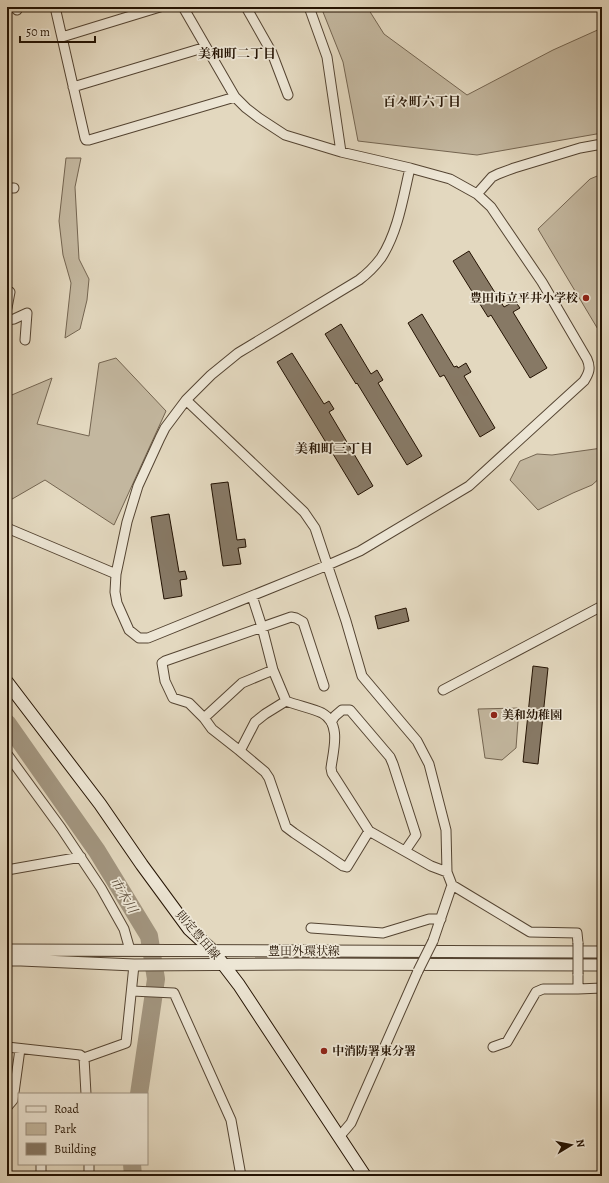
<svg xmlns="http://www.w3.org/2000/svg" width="609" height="1183" font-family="Alegreya,'Noto Serif JP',serif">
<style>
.green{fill:#c3b79f;stroke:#746551}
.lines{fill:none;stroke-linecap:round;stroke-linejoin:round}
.river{stroke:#a2957f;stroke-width:18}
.building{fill:#877965;stroke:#241303}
.minor-casing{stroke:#544432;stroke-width:11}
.tertiary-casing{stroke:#544432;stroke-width:13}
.secondary-casing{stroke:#241303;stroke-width:14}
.minor{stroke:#ede6d5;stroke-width:9}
.tertiary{stroke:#ede6d5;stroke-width:11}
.secondary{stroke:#ede6d5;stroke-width:12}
.minor-bridge-casing{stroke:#544432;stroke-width:11;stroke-linecap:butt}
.minor-bridge{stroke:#ede6d5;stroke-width:9}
.poi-dot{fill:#8f2418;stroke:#ede6d5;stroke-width:1.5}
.labels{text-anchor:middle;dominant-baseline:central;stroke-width:3.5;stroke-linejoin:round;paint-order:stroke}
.poi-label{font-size:12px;font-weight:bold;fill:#241303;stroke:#ede6d5;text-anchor:start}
.street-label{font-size:12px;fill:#241303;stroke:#ede6d5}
.neighbourhood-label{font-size:13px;font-weight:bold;fill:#241303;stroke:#ede6d5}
.water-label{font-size:13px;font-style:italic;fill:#564735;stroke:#ede6d5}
</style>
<rect width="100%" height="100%" fill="#e3d8bf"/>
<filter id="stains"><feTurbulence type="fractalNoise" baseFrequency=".005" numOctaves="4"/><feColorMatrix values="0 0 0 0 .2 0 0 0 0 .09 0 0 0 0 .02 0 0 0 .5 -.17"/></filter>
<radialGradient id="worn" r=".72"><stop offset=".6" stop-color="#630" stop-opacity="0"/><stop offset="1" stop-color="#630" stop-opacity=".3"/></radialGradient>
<path class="green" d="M321 7H367L384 34 467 95 553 50 602 28V133L477 155 358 141 343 62Z
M66 158H81L75 187 79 259 89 279 87 300 80 329 65 338 71 283 63 255 59 221Z
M602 174V336L538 229 590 179Z
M116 358 166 411 114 525 45 480 7 502V397L52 378 37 424 89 436 99 363Z
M602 448V476L592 485 573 493 538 510 510 480 520 461 537 454 552 455Z
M519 708 516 748 502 760 485 758 478 709Z"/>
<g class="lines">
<path class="river" d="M7 723 97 851 149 936 156 979 139 1094
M132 1164 133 1176"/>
</g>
<path class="building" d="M469 251 504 307 515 301 520 308 513 312 547 368 530 378 491 315 488 317 453 261Z
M422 314 454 367 457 366 458 368 466 363 471 372 464 376 495 428 480 437 444 375 440 377 408 323Z
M341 324 371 374 377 370 383 380 378 383 422 456 407 465 357 383 356 384 325 334Z
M292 353 324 404 329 401 334 409 329 412 373 486 358 495 277 362Z
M228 482 237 540 245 539 246 547 238 548 241 564 223 566 211 484Z
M169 514 179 572 185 571 187 579 180 580 182 596 164 599 151 517Z
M406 608 409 621 378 629 375 616Z
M533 666 548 668 538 764 523 762Z"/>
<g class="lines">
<g class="minor-casing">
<path id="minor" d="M16 7 17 10
M55 7 85 138 86 140H89L235 97
M246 7 272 53 288 95
M309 7 327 57 341 152
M62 37 160 7
M73 87 206 47
M7 188H14
M477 194 492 177 498 174 514 168 580 148 602 144
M7 308 10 292
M7 320 14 319 27 313 25 340
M186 400 304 512 315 528 346 621 362 676 417 741 429 764 446 830 447 872 452 885 433 941
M7 528 116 574 115 592 117 603 129 630 139 638H148L328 565 360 551 469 486 584 381C589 373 591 368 587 359L542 282 491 207 477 194 450 179 410 168 341 152 285 135 259 118 246 108 235 97 183 7
M116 574 127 522 138 486 160 438 165 428 186 400 211 375 238 353 359 280C367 274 375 266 381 258 398 232 403 198 410 168
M252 596 262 627 273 670 286 701C296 705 314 709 322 713 342 724 333 751 331 768L332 773 369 831 431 866 447 872
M324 686 303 622 296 618 291 617 165 661 162 663 165 681 173 698 189 703 204 718 212 729 240 751 265 772 269 778 286 827 294 833 343 866 347 867 369 831
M443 690 602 606
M204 718 242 683 273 670
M331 722 335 716 342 710H350L390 757 393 764 416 835 405 851
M240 751 255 722 265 714 286 701
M7 754 61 828 101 888 124 929 130 950
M7 870 81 857
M452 885 530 932 577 933 578 943
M311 928 383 933 429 919H441
M578 974V989L602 988
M132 991 174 993 231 1120 241 1176
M7 1047 80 1055 84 1058 126 1043 134 965
M493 1047 507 1042 536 992 543 989H578
M84 1058 86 1094
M7 1107 13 1100 20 1049
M339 1137 351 1123 418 971
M41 1164V1176
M89 1164V1176"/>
</g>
<g class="tertiary-casing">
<path id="tertiary" d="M7 950 602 952
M7 960H21L134 965 299 964 602 965"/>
</g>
<g class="secondary-casing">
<path id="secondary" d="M7 682 100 804 142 865 189 929 213 951 239 985 365 1176"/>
</g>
<use href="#minor" class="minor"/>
<use href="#tertiary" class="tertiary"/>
<use href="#secondary" class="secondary"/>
<g class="minor-bridge-casing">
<path id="minor-bridge" d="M578 943V974
M418 971 433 941"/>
</g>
<use href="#minor-bridge" class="minor-bridge"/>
</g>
<g class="poi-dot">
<circle cx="586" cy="298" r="4"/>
<circle cx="494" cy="715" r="4"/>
<circle cx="324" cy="1051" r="4"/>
</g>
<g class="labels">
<g class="poi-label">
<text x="578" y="298" text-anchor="end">豊田市立平井小学校</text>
<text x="502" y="715">美和幼稚園</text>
<text x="332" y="1051">中消防署東分署</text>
</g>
<g class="street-label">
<text transform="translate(198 935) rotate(49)">則定豊田線</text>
<text x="304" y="951">豊田外環状線</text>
</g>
<g class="neighbourhood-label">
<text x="237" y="53">美和町二丁目</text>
<text x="422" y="101">百々町六丁目</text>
<text x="334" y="448">美和町三丁目</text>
</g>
<g class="water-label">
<text transform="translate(124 895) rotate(59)">市木川</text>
</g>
</g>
<rect width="609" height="1183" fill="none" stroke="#e3d8bf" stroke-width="24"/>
<rect x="8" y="8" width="593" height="1167" fill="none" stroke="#241303" stroke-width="2"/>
<rect x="12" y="12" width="585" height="1159" fill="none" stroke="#241303"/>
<rect x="18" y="1093" width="130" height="72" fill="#ede6d5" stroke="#9d9281"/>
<rect x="26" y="1106" width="20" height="6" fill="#ede6d5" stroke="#9d9281"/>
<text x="54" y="1113" font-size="12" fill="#241303">Road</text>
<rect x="26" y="1123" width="20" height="12" fill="#c3b79f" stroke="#9d9281"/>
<text x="54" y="1133" font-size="12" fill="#241303">Park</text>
<rect x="26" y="1143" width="20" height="12" fill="#877965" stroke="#9d9281"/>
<text x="54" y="1153" font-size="12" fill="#241303">Building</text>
<g transform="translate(571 1145) rotate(80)" stroke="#ede6d5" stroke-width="3" paint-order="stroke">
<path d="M0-3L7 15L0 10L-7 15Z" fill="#241303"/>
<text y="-6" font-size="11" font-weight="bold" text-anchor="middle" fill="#241303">N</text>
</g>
<path d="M20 36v6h75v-6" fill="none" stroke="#241303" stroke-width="2"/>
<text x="26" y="36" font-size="12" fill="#241303" stroke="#ede6d5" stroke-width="3" paint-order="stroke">50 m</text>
<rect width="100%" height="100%" filter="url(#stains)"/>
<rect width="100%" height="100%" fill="url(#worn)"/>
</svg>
